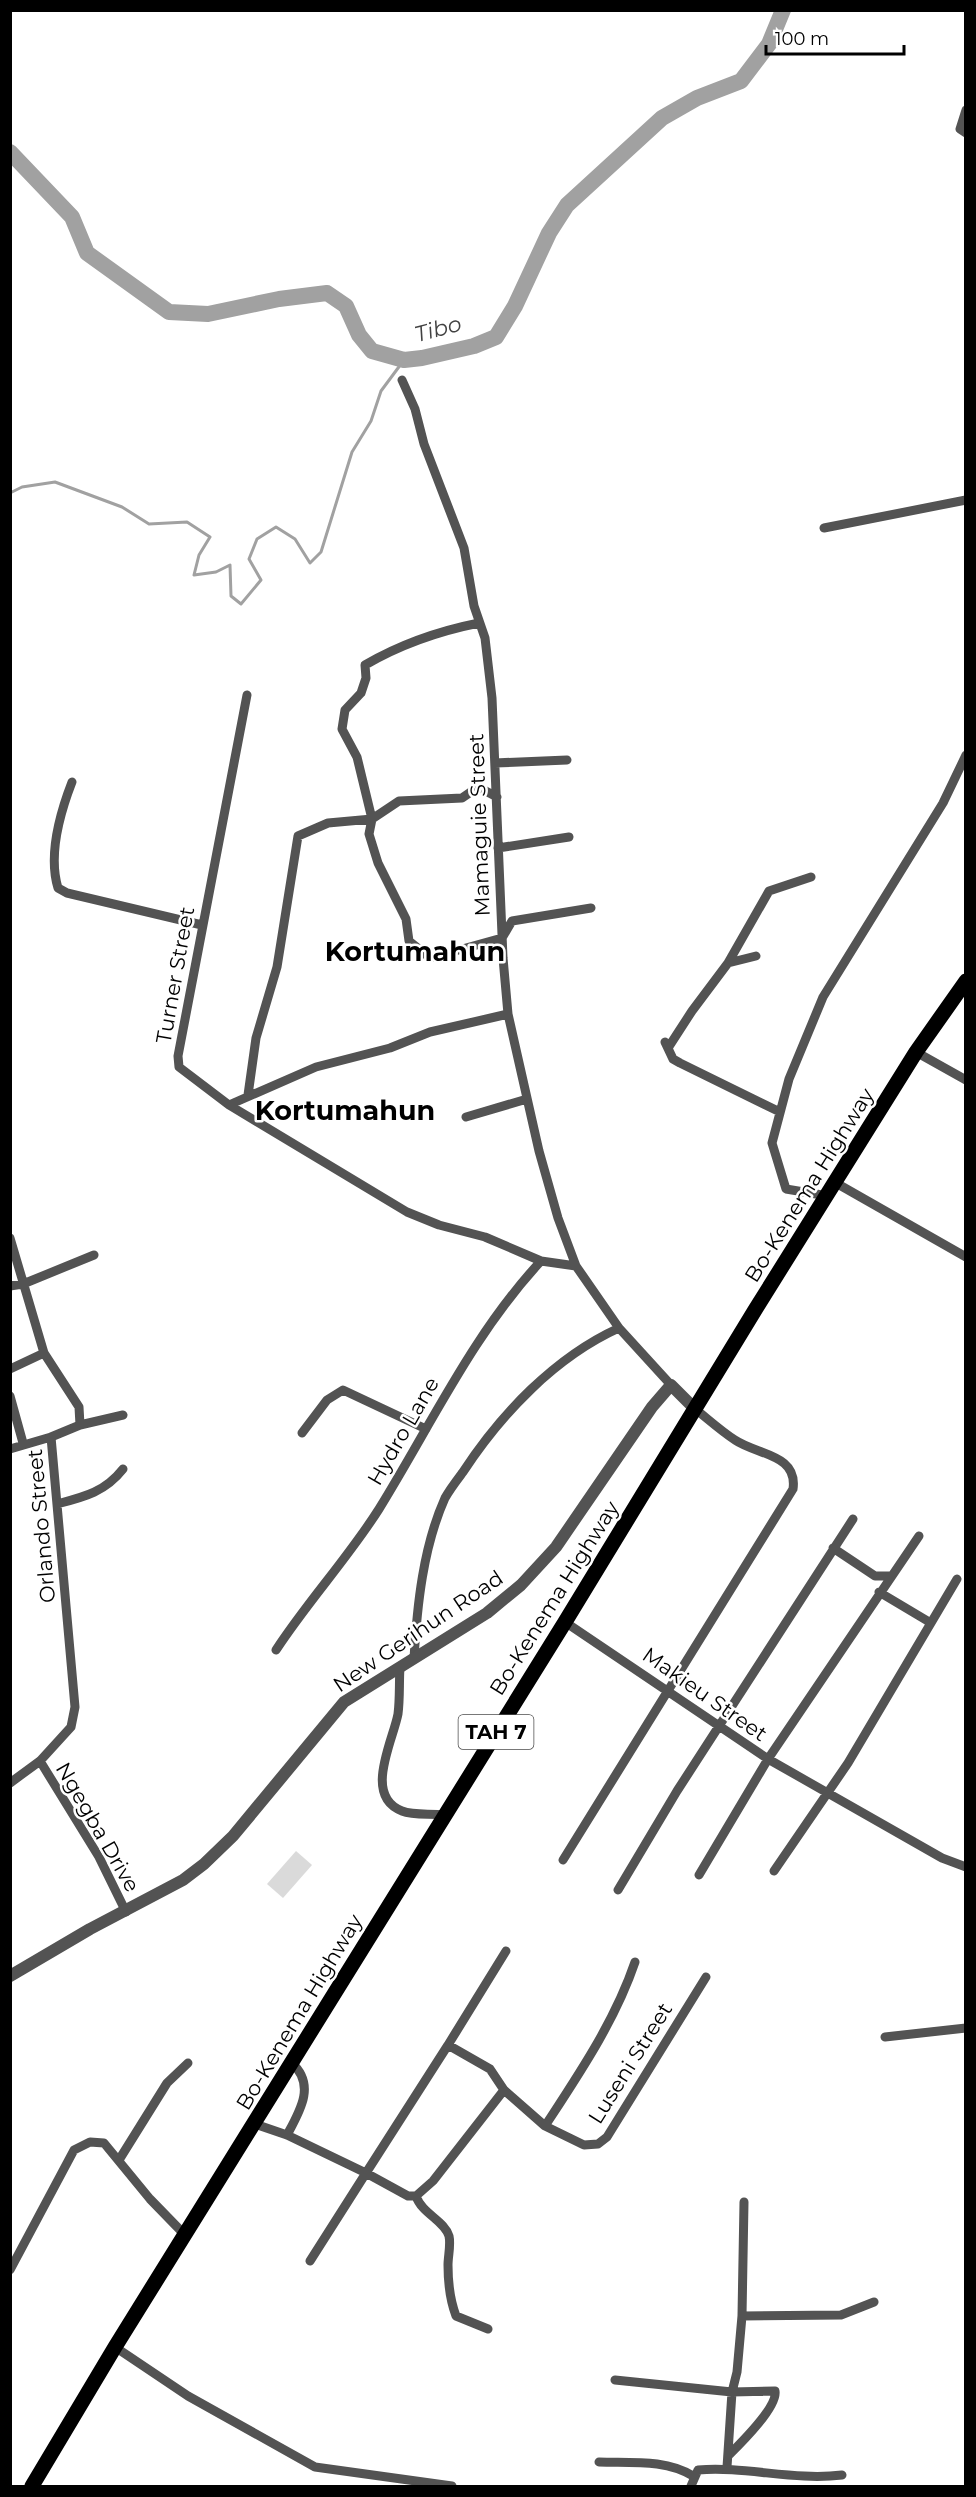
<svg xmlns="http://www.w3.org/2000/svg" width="976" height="2497" font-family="Montserrat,sans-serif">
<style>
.green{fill:#dadada}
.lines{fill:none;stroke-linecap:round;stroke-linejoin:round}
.stream{stroke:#a1a1a1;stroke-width:3}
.river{stroke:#a1a1a1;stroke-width:16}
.minor{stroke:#535353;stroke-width:9}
.tertiary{stroke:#535353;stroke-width:12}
.trunk{stroke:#000;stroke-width:15}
.labels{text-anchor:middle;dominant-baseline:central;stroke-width:5;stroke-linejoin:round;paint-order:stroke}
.shield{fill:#fff;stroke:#4c4c4c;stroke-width:1.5}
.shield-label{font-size:20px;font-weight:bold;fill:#000}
.street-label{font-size:21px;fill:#000;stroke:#fff}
.water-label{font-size:22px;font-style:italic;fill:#424242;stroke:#fff}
.district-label{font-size:27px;font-weight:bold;fill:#000;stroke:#fff}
</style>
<rect width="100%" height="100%" fill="#fff"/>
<path class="green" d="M296 1851 312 1865 283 1898 267 1884Z"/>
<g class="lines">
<path class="stream" d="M10 493 22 487 55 482 122 507 149 524 187 522 210 537 199 555 194 575 216 572 230 565 231 596 241 604 261 580 249 559 257 539 276 527 295 539 310 563 321 552 352 452 371 421 381 391 404 360"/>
<path class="river" d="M10 152 72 217 87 253 169 312 208 314 279 299 327 293 346 306 359 335 372 351 404 360 422 358 474 346 496 337 515 306 549 233 567 205 662 118 697 98 741 81 769 44 783 10"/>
<path class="minor" d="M966 110 960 129 966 133
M402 380 415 409 424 444 464 548 474 606 485 638 492 698 503 958 508 1014 539 1151 558 1218 576 1266 619 1328 671 1385
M824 528 966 500
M479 623C439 631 401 644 365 665L366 678 361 693 345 710 342 729 357 757 372 819 369 834 378 863 406 919 409 941 430 958 502 938 512 921 591 908
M247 695 178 1056 179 1067 229 1105 407 1212 439 1225 485 1237 541 1261
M495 763 567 760
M72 782C60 813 48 855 58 888L67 893 202 925
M498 848 569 837
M728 963 769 891 811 877
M665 1042 673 1059 680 1063 780 1112
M668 1048 692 1011 728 963 756 956
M916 1052 966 1080
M248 1095 256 1038 277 967 298 836 328 823 372 819 399 801 462 798 478 787 497 797
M229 1105 316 1067 390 1048 430 1032 508 1014
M466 1117 527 1099
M836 1183 966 1257
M828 1196 786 1189 772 1143 789 1079 823 997 943 803 966 755
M10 1238 44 1353 79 1407 80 1425 51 1437 75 1707 71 1727 40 1761 10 1783
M10 1286 23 1284 94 1255
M10 1369 44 1353
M10 1396 23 1443
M80 1425 123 1415
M302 1433 327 1400 343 1390 426 1429
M10 1449 51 1437
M57 1504C84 1497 105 1492 123 1469
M833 1548 875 1576H891
M879 1592 931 1623
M565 1622 768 1759 942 1858 966 1867
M276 1650C308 1601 348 1558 379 1509 431 1425 473 1334 541 1261L576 1266
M414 1659C417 1606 423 1547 445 1498 450 1489 457 1480 463 1472 501 1414 555 1357 619 1328
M400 1667C399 1682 400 1699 398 1714 393 1741 363 1796 402 1811 414 1816 431 1813 444 1815
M40 1761 99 1857 126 1912
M563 1860 793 1489C798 1454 757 1455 735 1440 721 1431 708 1419 694 1408
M774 1871 848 1763 957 1579
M699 1875 768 1759 919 1536
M618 1890 677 1791 853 1519
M885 2037 966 2028
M448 2045 506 1951
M255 2124 287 2135 366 2173 448 2045 490 2069 504 2090 545 2126 584 2145 598 2144 607 2137 706 1977
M545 2126C579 2074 615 2021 635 1962
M287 2135C300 2111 316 2085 292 2063
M119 2160 167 2083 188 2063
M416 2196C422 2214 444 2220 449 2236 451 2245 448 2256 448 2265 448 2282 450 2300 456 2316L488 2329
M310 2261 366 2173 408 2196H416L433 2181 504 2090
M10 2270 74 2150 90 2142 104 2143 150 2199 185 2235
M742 2316 744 2202
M115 2347 188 2396 315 2467 452 2486
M615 2380 732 2392 775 2391C778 2407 739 2445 728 2456
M599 2462C631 2463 666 2459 693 2476
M727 2467 732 2392 737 2372 742 2316 841 2315 874 2302
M691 2486 698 2470C746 2466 794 2481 842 2475"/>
<path class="tertiary" d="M10 1976 90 1929 183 1880 204 1864 233 1836 344 1702 487 1613 521 1585 556 1547 652 1407 671 1385 694 1408"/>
<path class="trunk" d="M32 2486 115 2347 565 1622 755 1310 916 1052 966 981"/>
</g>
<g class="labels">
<rect class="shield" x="458.5" y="1715" width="75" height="34" rx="4.5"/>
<g class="shield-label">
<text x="496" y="1732">TAH 7</text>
</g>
<g class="street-label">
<text transform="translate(479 825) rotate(-92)">Mamaguie Street</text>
<text transform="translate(175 975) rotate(-80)">Turner Street</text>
<text transform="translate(809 1185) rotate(-58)">Bo-Kenema Highway</text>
<text transform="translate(403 1431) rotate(-60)">Hydro Lane</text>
<text transform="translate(41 1526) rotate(-95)">Orlando Street</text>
<text transform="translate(554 1598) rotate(-58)">Bo-Kenema Highway</text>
<text transform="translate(418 1631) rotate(-34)">New Gerihun Road</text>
<text transform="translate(705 1694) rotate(35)">Makieu Street</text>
<text transform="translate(98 1827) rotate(60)">Ngegba Drive</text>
<text transform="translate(299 2012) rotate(-59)">Bo-Kenema Highway</text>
<text transform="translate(630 2063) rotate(-58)">Luseni Street</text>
</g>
<g class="water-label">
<text transform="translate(438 329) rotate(-15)">Tibo</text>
</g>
<g class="district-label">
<text x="415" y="951">Kortumahun</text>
<text x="345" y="1110">Kortumahun</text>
</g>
</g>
<rect width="976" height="2497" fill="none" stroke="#000000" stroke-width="24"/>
<path d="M766 45v9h138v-9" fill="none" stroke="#000000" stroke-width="3"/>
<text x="775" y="45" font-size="18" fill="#000000" stroke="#ffffff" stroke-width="4.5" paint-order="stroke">100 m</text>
</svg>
